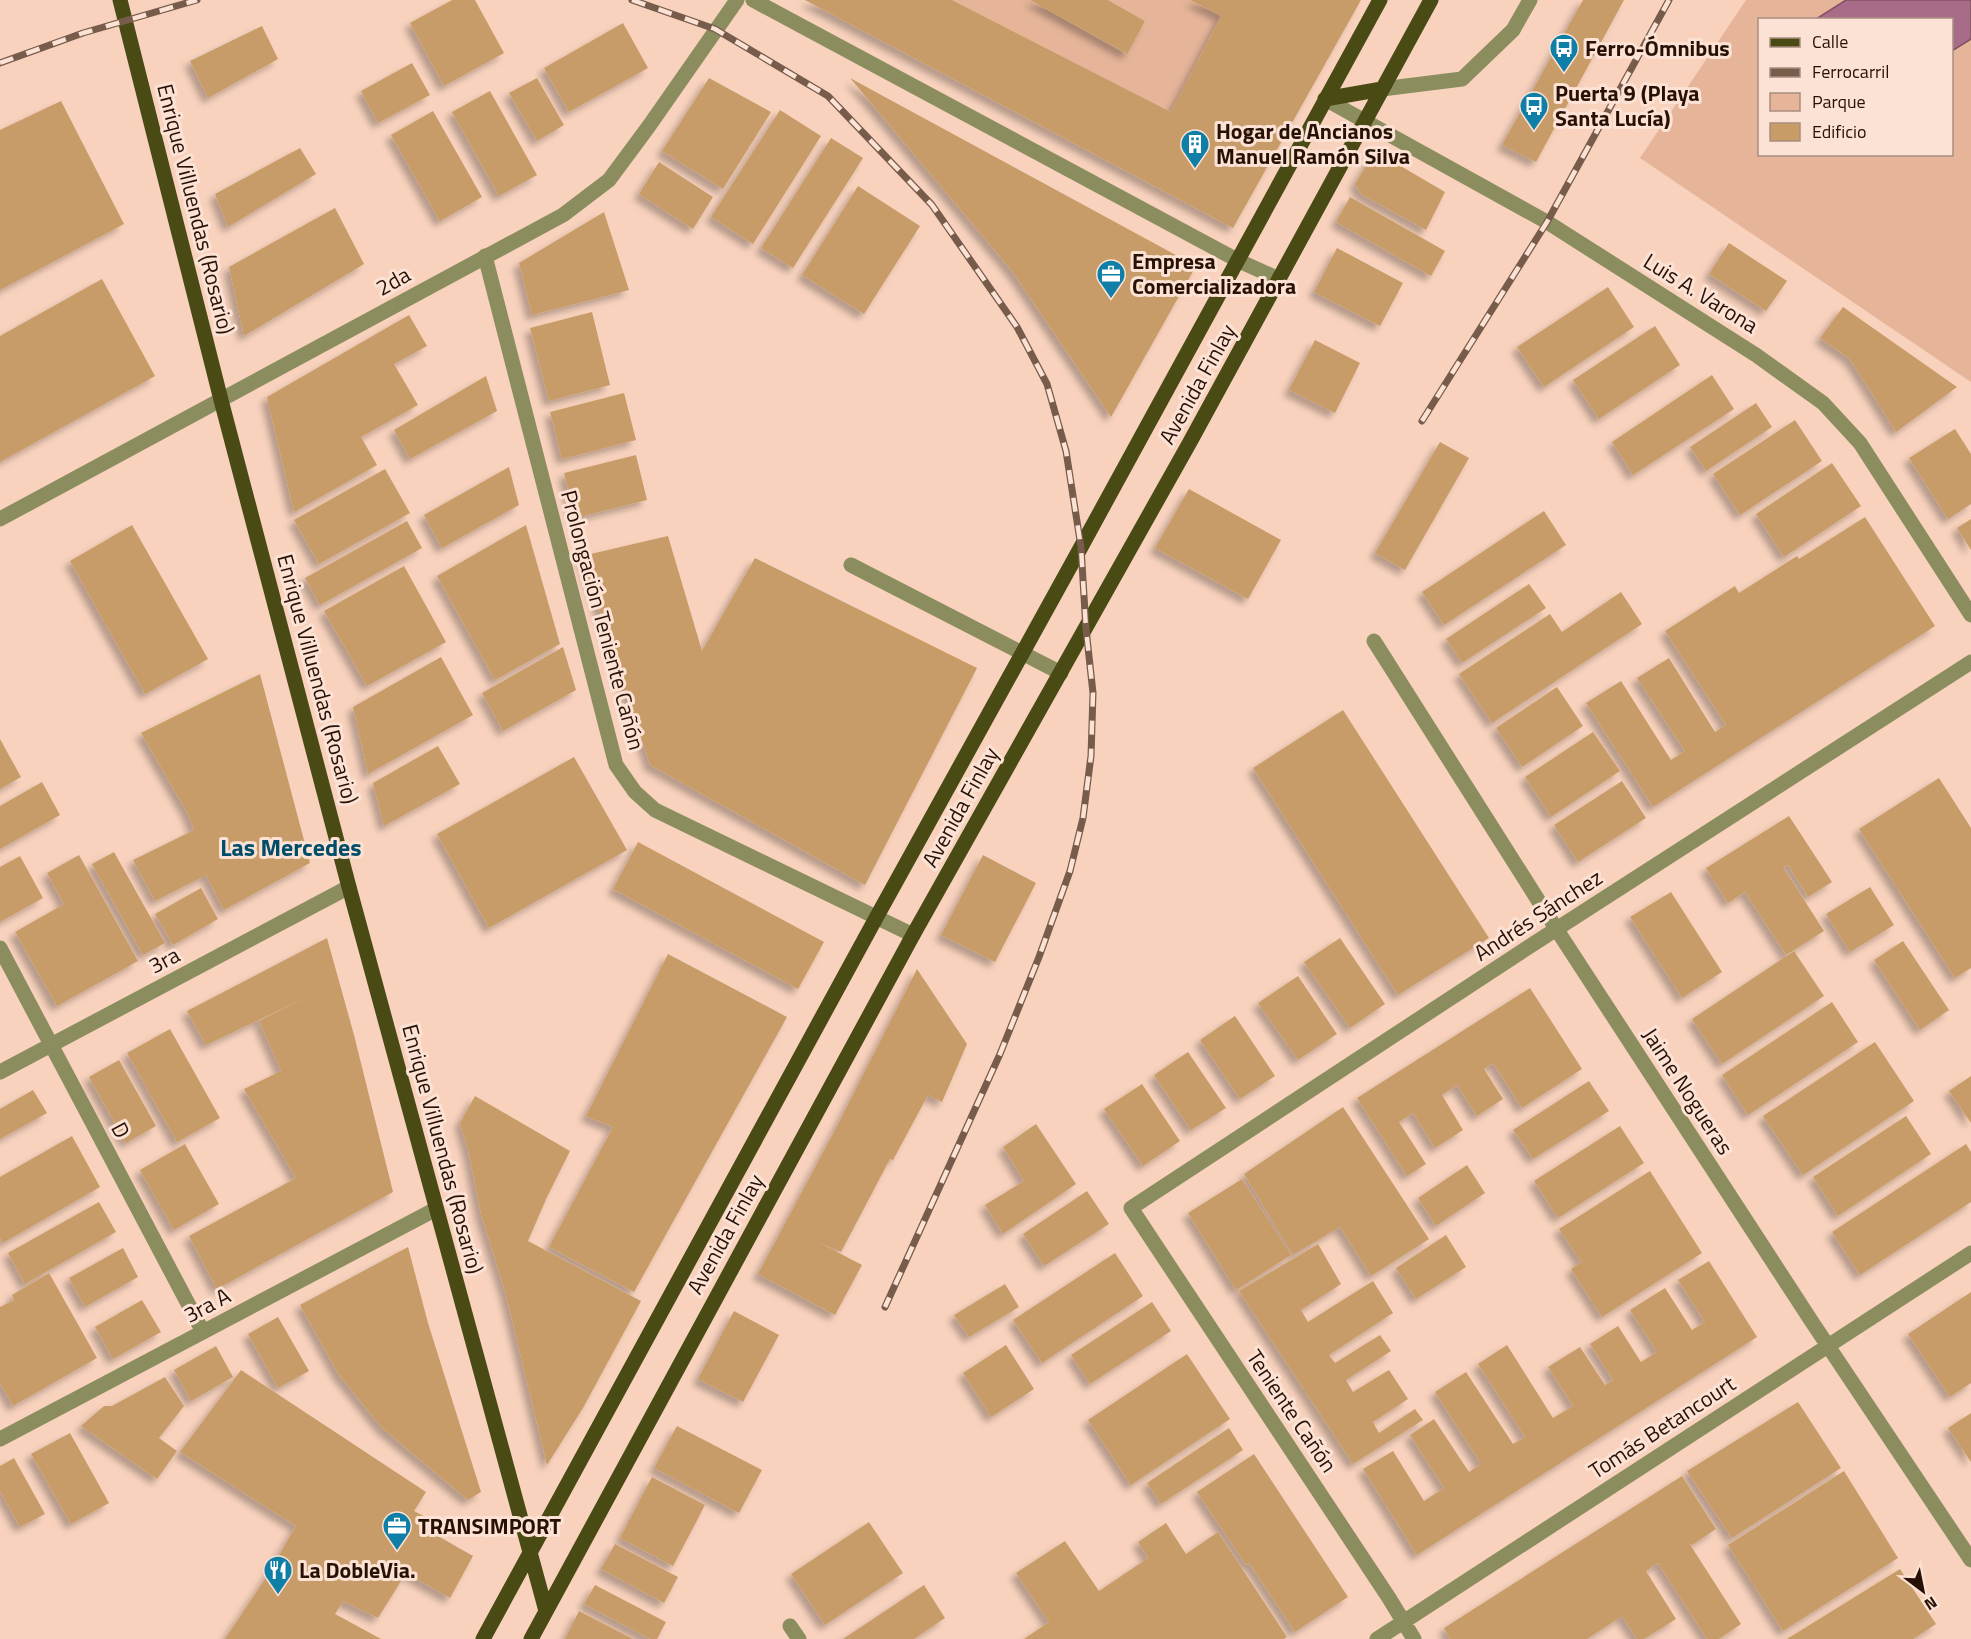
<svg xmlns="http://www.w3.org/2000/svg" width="1971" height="1639" font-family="'Titillium Web',sans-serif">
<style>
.green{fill:#e5b499;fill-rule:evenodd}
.water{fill:#a96c88;stroke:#825161;stroke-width:1.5}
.building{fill:#c89c67;filter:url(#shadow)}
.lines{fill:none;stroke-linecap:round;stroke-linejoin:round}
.minor{stroke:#8b8d5e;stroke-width:15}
.major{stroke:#494a14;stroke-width:15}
.rail-casing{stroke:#775b4b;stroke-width:7}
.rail{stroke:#fce2d4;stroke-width:4.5;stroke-dasharray:14;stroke-linecap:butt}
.labels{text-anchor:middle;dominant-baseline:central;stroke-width:6;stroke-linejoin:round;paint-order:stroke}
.poi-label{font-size:22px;font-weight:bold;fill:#271105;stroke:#fce2d4;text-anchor:start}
.street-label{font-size:22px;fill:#271105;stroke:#fce2d4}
.neighbourhood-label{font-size:24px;font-weight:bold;fill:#004d69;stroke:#fce2d4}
</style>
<defs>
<filter id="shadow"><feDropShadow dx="-5.5" dy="5.5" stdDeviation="3" flood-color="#0004"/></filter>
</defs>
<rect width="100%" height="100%" fill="#f8d2bd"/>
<path class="green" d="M952 0H1030L1126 54 1145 21 1108 0H1190L1221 16 1171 112Z
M1746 0H1971V382L1640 158ZM1760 20H1952V154H1760Z"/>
<path class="water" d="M1846 0H1971V39L1952 51V20L1816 19Z"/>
<path class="building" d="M452 0H475L504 53 444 86 410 23Z
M805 0H952L1171 112 1221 16 1190 0H1361L1233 228Z
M1030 0H1108L1145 21 1127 54Z
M1583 0H1624L1536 162 1502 145Z
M623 23 648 68 569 112 544 68Z
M262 26 278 59 208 98 190 61Z
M412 63 430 95 378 123 361 91Z
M537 78 564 125 537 141 509 93Z
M709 78 771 112 723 189 662 151Z
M850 78 1196 266 1111 417 1012 271Z
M490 91 537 175 499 196 452 112Z
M61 101 124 224 0 290V130Z
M780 110 821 136 753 244 711 217Z
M433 111 482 197 440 221 391 135Z
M831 138 863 158 793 268 761 248Z
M300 148 316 174 228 227 215 194Z
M1375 151 1445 192 1426 230 1361 194 1355 184Z
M659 162 713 197 693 229 639 194Z
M858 186 920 226 864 314 802 275Z
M1350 197 1445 251 1431 276 1336 222Z
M335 208 364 264 244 336 229 267Z
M604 212 629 290 532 315 519 263Z
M1729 243 1787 281 1766 311 1709 274Z
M1337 248 1403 283 1380 326 1314 292Z
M102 279 155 376 0 462V336Z
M1608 287 1634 327 1544 387 1517 347Z
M1843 307 1957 387 1896 432 1850 359 1820 338Z
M592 312 610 385 549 401 530 328Z
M409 315 427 346 394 364 418 405 361 437 377 465 294 512 267 397Z
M1655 326 1680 365 1599 419 1573 380Z
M1315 340 1360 363 1335 413 1289 390Z
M1712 375 1734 409 1633 475 1612 442Z
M486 376 497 411 410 459 394 430Z
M624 393 636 440 562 459 550 412Z
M1756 403 1772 427 1706 471 1690 447Z
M1795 420 1822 461 1740 515 1713 474Z
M1955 429 1971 454V504L1948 519 1909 458Z
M1440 442 1469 458 1405 570 1375 553Z
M636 455 647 500 575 518 564 473Z
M1832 463 1861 506 1784 557 1756 514Z
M509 467 519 505 442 548 424 515Z
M385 469 410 513 319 564 294 520Z
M1189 489 1281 540 1248 599 1155 548Z
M1544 511 1566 545 1444 625 1422 592Z
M1865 517 1935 626 1653 807 1586 703 1621 681 1671 760 1685 751 1637 678 1669 658 1715 732 1726 725 1665 631 1735 586 1739 593 1797 556 1799 559Z
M1971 519V550L1957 528Z
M407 521 422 548 320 605 305 578Z
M132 525 208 659 145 694 70 561Z
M526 525 560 644 495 680 437 576Z
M668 536 702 651 755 558 977 668 865 885 650 765 582 556Z
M404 566 446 642 367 686 324 611Z
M1529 584 1546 608 1462 663 1446 639Z
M1621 592 1642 624 1492 723 1459 674 1550 614 1562 632Z
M563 647 576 690 503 731 482 693Z
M441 657 473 715 368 774 353 707Z
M260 674 310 863 224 910 206 875 155 901 133 860 194 830 187 812 141 733Z
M1557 687 1583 726 1522 767 1496 728Z
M1343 710 1489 938 1398 995 1253 768Z
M1593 732 1620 771 1551 817 1525 777Z
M0 739 21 777 0 789Z
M438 746 460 784 384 826 373 783Z
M574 757 627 850 489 928 437 834Z
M1939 778 1971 828V968L1955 978 1859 829Z
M1622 781 1646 818 1578 862 1554 825Z
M42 782 60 815 0 849V806Z
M1789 816 1832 882 1808 897 1788 865 1783 867 1824 931 1786 955 1745 892 1728 903 1706 868Z
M638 842 824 942 798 989 613 889Z
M114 852 165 943 143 955 92 864Z
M79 855 138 961 57 1006 15 932 64 904 47 873Z
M983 855 1036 883 995 962 941 935Z
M20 856 43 898 0 922V867Z
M1870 887 1894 925 1850 952 1826 914Z
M201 888 218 919 173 945 155 914Z
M1671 892 1722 972 1682 998 1630 917Z
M327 938 354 1035 393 1192 217 1289 189 1236 296 1178 244 1089 281 1071 259 1021 313 994 206 1045 187 1011Z
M1340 938 1385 1004 1350 1028 1304 962Z
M1903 941 1949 1010 1920 1030 1874 960Z
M1794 951 1824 996 1722 1064 1692 1019Z
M668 954 787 1017 634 1292 549 1247 613 1127 586 1116Z
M917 969 967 1044 942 1102 928 1095 893 1160 890 1159 841 1252 818 1242 862 1265 835 1315 758 1274 835 1130Z
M1298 976 1337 1034 1298 1060 1258 1003Z
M1530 988 1582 1069 1522 1108 1493 1063 1484 1069 1503 1099 1477 1116 1457 1085 1442 1095 1463 1130 1435 1148 1413 1113 1399 1122 1426 1164 1407 1176 1357 1098Z
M1832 1002 1858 1042 1748 1115 1722 1075Z
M1235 1016 1275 1076 1240 1099 1200 1040Z
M170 1029 220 1118 177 1142 127 1053Z
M1875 1042 1914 1101 1803 1175 1763 1116Z
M1188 1052 1226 1108 1191 1130 1154 1075Z
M119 1060 156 1126 126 1143 89 1077Z
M1971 1076V1123L1949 1091Z
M1589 1081 1609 1111 1533 1159 1513 1130Z
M1142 1084 1180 1141 1143 1166 1104 1109Z
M33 1090 47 1113 0 1139V1109Z
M475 1096 570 1151 547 1197 528 1241 641 1301 583 1408 547 1465 506 1295 481 1214 468 1150 460 1123Z
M1343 1107 1429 1239 1371 1276 1340 1227 1293 1255 1244 1174Z
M1906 1116 1931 1154 1838 1216 1813 1177Z
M1036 1124 1076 1184 1003 1234 985 1205 1024 1181 1003 1147Z
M1620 1126 1644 1163 1558 1218 1534 1181Z
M72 1136 100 1187 3 1243 0 1238V1177Z
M185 1144 219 1204 174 1230 140 1170Z
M1966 1144 1971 1152V1202L1860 1275 1832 1232Z
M1467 1165 1485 1193 1436 1226 1418 1198Z
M1650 1171 1702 1253 1602 1317 1571 1269 1581 1262 1559 1229Z
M1242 1179 1291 1255 1236 1290 1188 1213Z
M1087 1191 1109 1224 1044 1266 1023 1234Z
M99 1202 116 1232 25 1284 8 1253Z
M1446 1235 1466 1267 1416 1299 1396 1268Z
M1318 1244 1341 1284 1301 1310 1308 1322 1373 1281 1393 1313 1329 1355 1335 1363 1380 1335 1391 1351 1346 1380 1353 1392 1389 1370 1408 1399 1373 1422 1379 1433 1415 1409 1423 1420 1353 1464 1239 1291Z
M408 1247 428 1323 481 1492 468 1500 382 1428 339 1375 300 1305Z
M123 1248 138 1277 85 1307 69 1278Z
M1115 1253 1143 1296 1042 1363 1013 1320Z
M1709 1261 1757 1337 1417 1555 1363 1469 1393 1451 1424 1501 1444 1488 1410 1435 1434 1419 1469 1472 1481 1464 1435 1392 1466 1372 1513 1444 1525 1437 1478 1364 1507 1345 1553 1418 1573 1406 1548 1367 1580 1347 1605 1385 1613 1380 1590 1344 1618 1326 1641 1362 1657 1352 1630 1310 1665 1288 1692 1330 1705 1322 1678 1280Z
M49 1273 97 1358 13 1406 0 1383V1307L14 1300 12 1295Z
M1005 1284 1019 1307 969 1337 954 1315Z
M1971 1292V1383L1950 1397 1908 1334Z
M142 1300 161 1332 113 1359 95 1327Z
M1152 1302 1171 1331 1090 1384 1071 1355Z
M734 1311 779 1335 743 1402 698 1379Z
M278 1317 309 1371 278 1388 248 1334Z
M1006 1345 1034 1389 991 1417 963 1373Z
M216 1346 233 1377 191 1401 174 1370Z
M1187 1354 1230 1419 1131 1485 1088 1420Z
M241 1370 426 1492 414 1511 437 1523 431 1532 473 1556 450 1598 406 1573 378 1618 343 1601 335 1614 381 1639H225L267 1576 296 1526 180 1452Z
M165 1377 184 1406 159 1438 177 1451 157 1479 81 1426 104 1406H112Z
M1798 1402 1841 1468 1732 1538 1687 1471Z
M1971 1413V1462L1948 1428Z
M677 1426 762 1470 739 1513 654 1468Z
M1229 1428 1243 1450 1161 1504 1147 1483Z
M70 1433 109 1503 71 1524 31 1454Z
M1254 1454 1348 1597 1295 1632 1249 1563 1246 1565 1197 1492Z
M14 1458 45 1514 20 1527 0 1491V1466Z
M1844 1471 1898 1558 1783 1631 1728 1545Z
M1682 1476 1716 1529 1692 1545 1689 1543 1741 1624 1719 1639H1707L1658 1563 1646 1571 1676 1619 1644 1639H1637L1622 1616 1587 1639H1450L1444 1628Z
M652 1477 705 1505 673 1566 620 1538Z
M869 1522 903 1573 825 1625 791 1574Z
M1166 1523 1186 1554 1218 1532 1287 1637 1284 1639H1024L1049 1622 1016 1573 1065 1541 1099 1591 1148 1558 1138 1542Z
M615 1544 678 1577 664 1603 601 1569Z
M1900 1569 1936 1624 1913 1639H1787Z
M595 1585 666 1622 657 1639H650L584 1604Z
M924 1585 945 1618 914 1639H843Z
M579 1611 633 1639H565Z"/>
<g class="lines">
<path class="minor" d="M753 0 1239 261 1279 279
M1382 89 1462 79 1513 30 1530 0
M1325 99 1547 222 1756 355 1823 403 1860 443 1971 615
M485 256 616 765 635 792 655 810 913 935
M0 519 563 215 609 180 649 126 737 0
M851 565 1061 673
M1374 641 1557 930 1812 1322 1971 1560
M0 948 203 1332
M0 1072 349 887
M0 1439 436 1209
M790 1626 799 1639
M1377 1639 1971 1253
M1414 1639 1389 1598 1131 1208 1524 950 1971 662"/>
<path class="major" d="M120 0 221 400 349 887 546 1611
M1325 99 1382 89
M483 1639 876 918 1081 547 1380 0
M531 1639 913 935 1190 442 1431 0"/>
<g class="rail-casing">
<path id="rail" d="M632 0 715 29 828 96 932 205 1017 327 1047 384 1066 451 1081 547 1086 629 1093 693 1091 756 1083 818 1070 871 1039 957 1000 1054 885 1307
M0 63 83 33 197 0
M1422 421 1547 222 1669 0"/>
</g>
<use href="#rail" class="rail"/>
</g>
<defs>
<g id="bus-pin" transform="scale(1.5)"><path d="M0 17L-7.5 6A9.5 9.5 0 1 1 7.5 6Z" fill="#107fa7" stroke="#fce2d4"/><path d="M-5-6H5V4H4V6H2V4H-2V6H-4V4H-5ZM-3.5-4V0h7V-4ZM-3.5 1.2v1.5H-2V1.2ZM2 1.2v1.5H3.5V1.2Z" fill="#fff"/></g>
<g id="building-pin" transform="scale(1.5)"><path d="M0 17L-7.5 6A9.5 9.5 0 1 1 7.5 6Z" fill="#107fa7" stroke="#fce2d4"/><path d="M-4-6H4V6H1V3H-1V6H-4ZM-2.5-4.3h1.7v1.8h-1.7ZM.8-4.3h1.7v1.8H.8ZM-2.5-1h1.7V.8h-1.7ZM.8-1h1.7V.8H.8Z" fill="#fff"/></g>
<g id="office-pin" transform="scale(1.5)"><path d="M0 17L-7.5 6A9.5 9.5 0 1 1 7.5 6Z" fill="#107fa7" stroke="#fce2d4"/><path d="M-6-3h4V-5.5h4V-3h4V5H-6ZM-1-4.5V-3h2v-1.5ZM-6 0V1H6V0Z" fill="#fff"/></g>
<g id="restaurant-pin" transform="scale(1.5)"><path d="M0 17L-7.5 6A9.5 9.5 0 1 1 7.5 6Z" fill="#107fa7" stroke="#fce2d4"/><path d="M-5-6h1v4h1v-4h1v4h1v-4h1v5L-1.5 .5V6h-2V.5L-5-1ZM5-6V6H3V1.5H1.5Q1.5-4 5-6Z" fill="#fff"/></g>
</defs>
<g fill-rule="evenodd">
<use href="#bus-pin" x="1564" y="48"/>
<use href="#bus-pin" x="1534" y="106"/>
<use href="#building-pin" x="1195" y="144"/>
<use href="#office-pin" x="1111" y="274"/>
<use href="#office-pin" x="397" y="1526"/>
<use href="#restaurant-pin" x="278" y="1570"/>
</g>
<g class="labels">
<g class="poi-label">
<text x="1585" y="48">Ferro-Ómnibus</text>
<text x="1555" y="93">Puerta 9 (Playa<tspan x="1555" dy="25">Santa Lucía)</tspan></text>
<text x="1216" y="131">Hogar de Ancianos<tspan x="1216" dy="25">Manuel Ramón Silva</tspan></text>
<text x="1132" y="261">Empresa<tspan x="1132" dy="25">Comercializadora</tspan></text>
<text x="418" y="1526">TRANSIMPORT</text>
<text x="299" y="1570">La DobleVia.</text>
</g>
<g class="street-label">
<text transform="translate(196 209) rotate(76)">Enrique Villuendas (Rosario)</text>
<text transform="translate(393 281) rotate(-29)">2da</text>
<text transform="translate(1701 293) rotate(32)">Luis A. Varona</text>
<text transform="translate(1197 384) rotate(-61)">Avenida Finlay</text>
<text transform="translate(603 620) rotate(75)">Prolongación Teniente Cañón</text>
<text transform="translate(318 679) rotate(75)">Enrique Villuendas (Rosario)</text>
<text transform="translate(960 807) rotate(-61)">Avenida Finlay</text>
<text transform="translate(1538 915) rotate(-33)">Andrés Sánchez</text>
<text transform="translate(164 960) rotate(-28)">3ra</text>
<text transform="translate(1688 1091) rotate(57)">Jaime Nogueras</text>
<text transform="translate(121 1130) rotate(62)">D</text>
<text transform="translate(443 1149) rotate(75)">Enrique Villuendas (Rosario)</text>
<text transform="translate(725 1234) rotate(-61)">Avenida Finlay</text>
<text transform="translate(207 1305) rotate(-28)">3ra A</text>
<text transform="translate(1292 1411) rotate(56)">Teniente Cañón</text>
<text transform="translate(1662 1427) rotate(-33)">Tomás Betancourt</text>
</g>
<g class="neighbourhood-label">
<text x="291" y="847">Las Mercedes</text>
</g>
</g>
<rect x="1758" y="18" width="195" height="138" fill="#fce2d4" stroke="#a78e81" stroke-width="1.5"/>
<rect x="1770" y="38" width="30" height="9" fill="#494a14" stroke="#a78e81" stroke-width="1.5"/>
<text x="1812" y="48" font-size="18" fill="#271105">Calle</text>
<rect x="1770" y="68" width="30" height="9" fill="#775b4b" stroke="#a78e81" stroke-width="1.5"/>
<text x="1812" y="78" font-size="18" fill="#271105">Ferrocarril</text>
<rect x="1770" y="93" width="30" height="18" fill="#e5b499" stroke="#a78e81" stroke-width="1.5"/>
<text x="1812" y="108" font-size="18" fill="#271105">Parque</text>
<rect x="1770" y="123" width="30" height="18" fill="#c89c67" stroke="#a78e81" stroke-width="1.5"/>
<text x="1812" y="138" font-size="18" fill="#271105">Edificio</text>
<g transform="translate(1923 1591) rotate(148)" stroke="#fce2d4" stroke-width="4.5" paint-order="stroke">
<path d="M0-4.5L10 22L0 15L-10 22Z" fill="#271105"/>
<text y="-9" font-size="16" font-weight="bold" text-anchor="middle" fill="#271105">N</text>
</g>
</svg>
